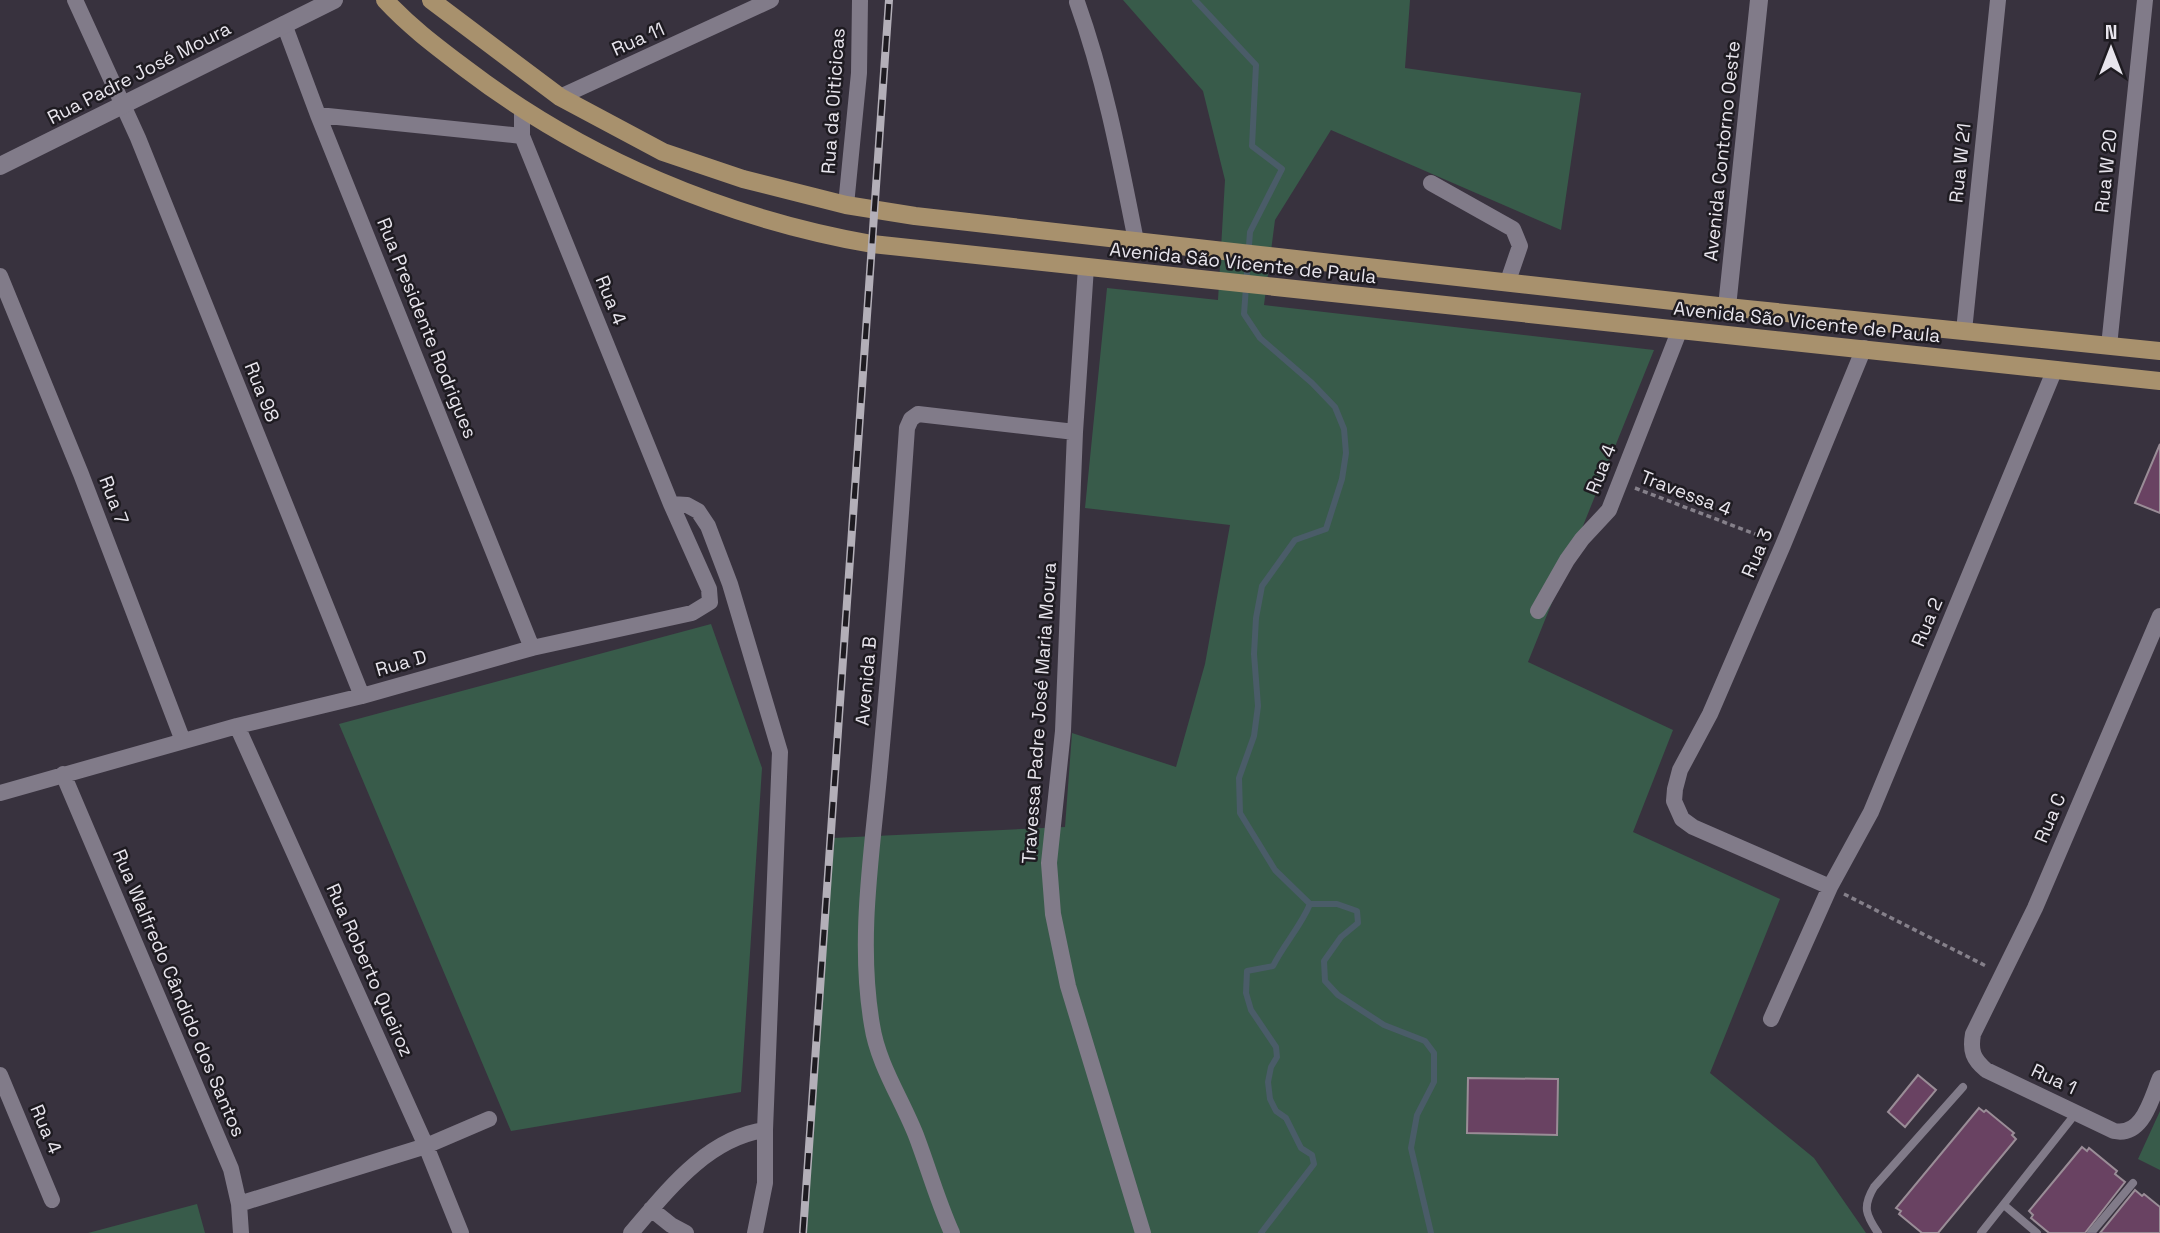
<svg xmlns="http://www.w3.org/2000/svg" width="2160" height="1233" font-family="'Space Grotesk',sans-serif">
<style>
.green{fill:#385b4a}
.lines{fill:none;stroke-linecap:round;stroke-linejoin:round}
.stream{stroke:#4a5c68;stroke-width:6}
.building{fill:#694262;stroke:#9a8d97;stroke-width:2}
.path{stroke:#85808a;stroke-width:3.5;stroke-dasharray:5 3.5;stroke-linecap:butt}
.lane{stroke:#817b89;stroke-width:8}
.street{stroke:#817b89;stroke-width:16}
.secondary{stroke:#817b89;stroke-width:18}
.primary{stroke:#a8916d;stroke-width:18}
.rail-casing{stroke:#b3afb8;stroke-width:8}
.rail{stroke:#1e1b21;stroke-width:5;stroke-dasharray:16;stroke-linecap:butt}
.labels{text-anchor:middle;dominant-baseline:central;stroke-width:5;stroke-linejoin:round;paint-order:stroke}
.street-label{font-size:19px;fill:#e8e5ed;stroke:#1e1b21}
</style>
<rect width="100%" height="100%" fill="#38323e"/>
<path class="green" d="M1123 0H1410L1405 68 1581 93 1561 230 1331 130 1275 220 1264 305 1654 350 1528 662 1673 730 1633 832 1780 899 1710 1073 1814 1158 1866 1233H803L833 838 1065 827 1072 733 1176 767 1205 664 1230 525 1085 508 1107 288 1218 300 1225 180 1203 91Z
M711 624 762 768 741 1092 511 1131 339 724Z
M2160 1111V1170L2138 1159Z
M197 1204 205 1233H88Z"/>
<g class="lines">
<path class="stream" d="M1195 0 1256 65 1252 146 1282 169 1250 232 1244 314 1260 338 1312 383 1335 407 1344 429 1346 453 1342 479 1326 529 1295 540 1262 586 1256 618 1254 654 1258 706 1254 736 1239 778 1240 813 1275 870 1310 904H1337L1357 911 1358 923 1341 937 1324 961 1325 981 1338 995 1384 1025 1425 1041 1434 1053V1082L1417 1115 1411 1148 1431 1233
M1261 1233 1314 1164 1312 1155 1301 1148 1286 1118 1276 1111 1270 1099 1268 1082 1271 1067 1277 1057 1276 1047 1251 1010 1246 993 1247 971 1273 966C1284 944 1301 926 1310 904"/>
</g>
<path class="building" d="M2160 444V513L2135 503Z
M1918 1075 1936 1090 1905 1127 1888 1112Z
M1468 1078 1558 1079 1557 1135 1467 1133Z
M1979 1108 1984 1112 1986 1110 2014 1133 2012 1135 2016 1139 1938 1233H1922L1899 1214 1901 1211 1896 1208Z
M2082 1147 2087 1151 2089 1148 2117 1171 2115 1174 2125 1182 2085 1233H2049L2031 1218 2033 1215 2029 1211Z
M2135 1190 2142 1196 2144 1194 2160 1207V1233H2100Z"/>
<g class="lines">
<path class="path" d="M1635 488 1768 539
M1844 894 1988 967"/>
<path class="lane" d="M2004 1205 2037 1233
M1878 1233C1866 1215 1862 1207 1874 1187L1963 1087
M1981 1233 2076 1113
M2091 1233 2133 1183"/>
<path class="street" d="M75 0 138 138 362 696
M1077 2C1105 80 1120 160 1136 241
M284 24 318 115 532 648
M560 97 771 0
M318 115 522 136
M1431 183 1513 229 1520 246 1508 281
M846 205 859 73 860 0
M1086 267 1075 432 1063 731 1049 863 1053 914 1068 986 1143 1233
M0 276 81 474 183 741
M1964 331 1998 0
M2109 346 2145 0
M671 504 687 505 698 511 708 526 730 584 780 752 765 1130V1183L755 1233
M1538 611 1567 560 1582 539 1609 510 1680 329
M2160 616 2035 908 1973 1034C1970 1051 1973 1059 1986 1070L2114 1131C2143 1137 2151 1099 2160 1078
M237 726 426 1146 461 1233
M63 774 231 1169 239 1204 241 1233
M0 793 237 726 362 696 532 648 692 613 710 602 709 589 671 504 522 136V110
M1830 887 1693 827 1682 819 1674 801 1675 789 1680 770 1710 714 1783 545 1864 348
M1771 1019 1830 887 1871 812 2055 369
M0 1075 52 1200
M239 1204 426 1146 489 1119
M651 1209 671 1225 686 1233
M631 1233C667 1191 707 1138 765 1130
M952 1233C938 1202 929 1170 917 1138 903 1101 878 1065 872 1025 858 943 871 860 879 777 890 661 899 545 907 428L911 419 918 414 1075 432"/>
<path class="secondary" d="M0 166 334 0
M1727 307 1759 0"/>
<path class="primary" d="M385 0C410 27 437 47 466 69 584 159 725 218 872 244L2160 381
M431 0 560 97 663 152 743 179 846 205 915 216 1215 250 1727 307 2160 351"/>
<g class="rail-casing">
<path id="rail" d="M803 1233 889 0"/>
</g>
<use href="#rail" class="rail"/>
</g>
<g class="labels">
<g class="street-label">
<text transform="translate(638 39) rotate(-24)">Rua 11</text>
<text transform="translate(139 73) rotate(-27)">Rua Padre José Moura</text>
<text transform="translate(833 101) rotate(-86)">Rua da Oiticicas</text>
<text transform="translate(1722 151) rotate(-84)">Avenida Contorno Oeste</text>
<text transform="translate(1960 163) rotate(-84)">Rua W 21</text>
<text transform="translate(2106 171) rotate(-84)">Rua W 20</text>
<text transform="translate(1243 263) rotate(6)">Avenida São Vicente de Paula</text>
<text transform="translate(611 300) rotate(68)">Rua 4</text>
<text transform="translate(1807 322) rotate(6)">Avenida São Vicente de Paula</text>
<text transform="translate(427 328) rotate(68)">Rua Presidente Rodrigues</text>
<text transform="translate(262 392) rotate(68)">Rua 98</text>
<text transform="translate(1601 469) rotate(-69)">Rua 4</text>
<text transform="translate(1686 493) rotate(21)">Travessa 4</text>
<text transform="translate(114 500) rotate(69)">Rua 7</text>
<text transform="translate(1757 553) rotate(-67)">Rua 3</text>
<text transform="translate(1927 622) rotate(-67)">Rua 2</text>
<text transform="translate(401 663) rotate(-16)">Rua D</text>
<text transform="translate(866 681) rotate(-85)">Avenida B</text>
<text transform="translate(1039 713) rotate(-86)">Travessa Padre José Maria Moura</text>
<text transform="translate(2050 818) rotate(-67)">Rua C</text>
<text transform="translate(370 970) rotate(66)">Rua Roberto Queiroz</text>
<text transform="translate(179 993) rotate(67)">Rua Walfredo Cândido dos Santos</text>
<text transform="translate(2054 1079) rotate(25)">Rua 1</text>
<text transform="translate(46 1129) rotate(67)">Rua 4</text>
</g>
</g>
<g transform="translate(2111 49)" stroke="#1e1b21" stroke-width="5" paint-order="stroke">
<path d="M0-5L12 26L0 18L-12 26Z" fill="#e8e5ed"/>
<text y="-10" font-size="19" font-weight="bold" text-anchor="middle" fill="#e8e5ed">N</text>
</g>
</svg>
